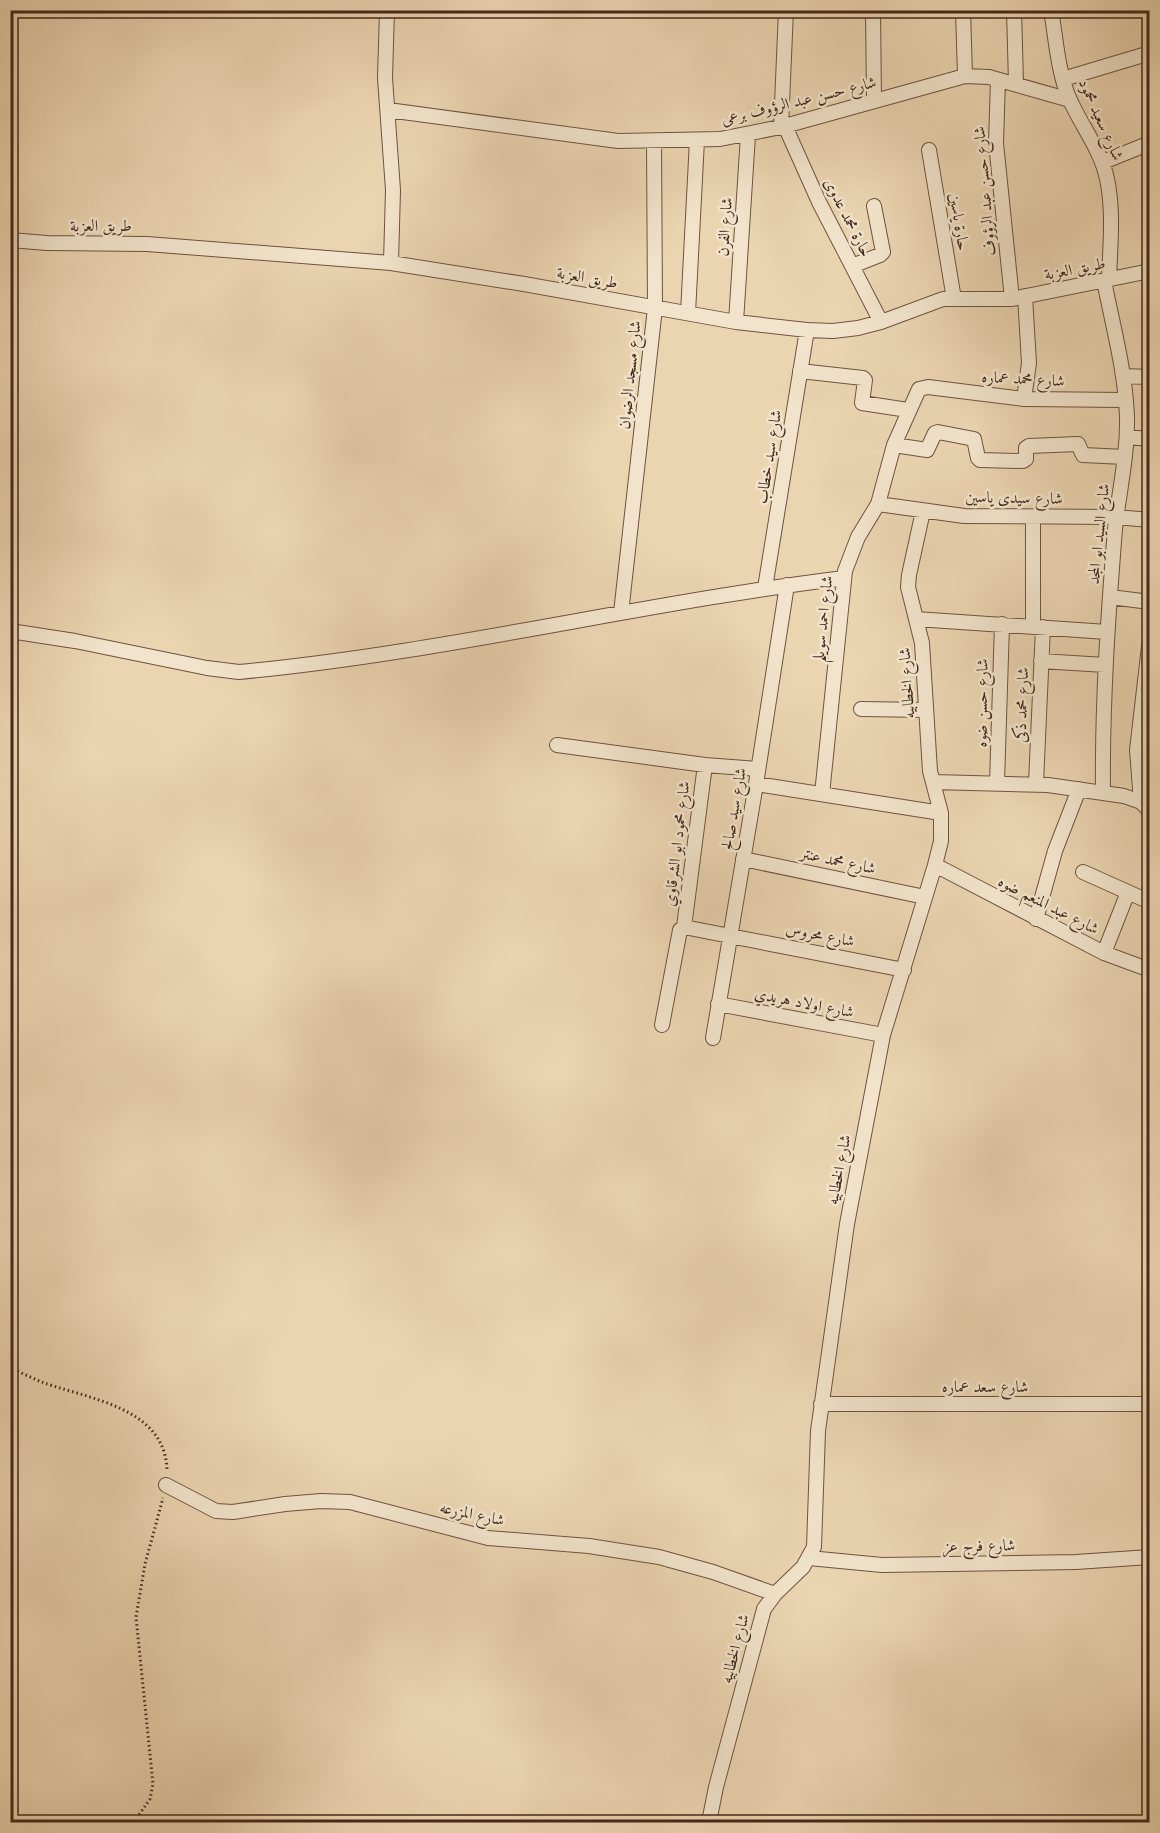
<svg xmlns="http://www.w3.org/2000/svg" width="1160" height="1833" font-family="'Old Standard TT',Amiri,serif">
<style>
.lines{fill:none;stroke-linecap:round;stroke-linejoin:round}
.minor-casing{stroke:#6e5341;stroke-width:16}
.path{stroke:#45281c;stroke-width:3;stroke-dasharray:1.5 3;stroke-linecap:butt}
.minor{stroke:#f2e4cc;stroke-width:14}
.labels{text-anchor:middle;dominant-baseline:central;stroke-width:5;stroke-linejoin:round;paint-order:stroke}
.street-label{font-size:16px;fill:#45281c;stroke:#f2e4cc}
</style>
<rect width="100%" height="100%" fill="#ebd5b1"/>
<filter id="stains"><feTurbulence type="fractalNoise" baseFrequency=".00333" numOctaves="4"/><feColorMatrix values="0 0 0 0 .2 0 0 0 0 .09 0 0 0 0 .02 0 0 0 .5 -.17"/></filter>
<radialGradient id="worn" r=".72"><stop offset=".6" stop-color="#630" stop-opacity="0"/><stop offset="1" stop-color="#630" stop-opacity=".3"/></radialGradient>
<g class="lines">
<g class="minor-casing">
<path id="minor" d="M387 10 385 78 393 190 391 263
M873 10 874 101
M963 10 965 76
M1014 10 1016 83
M1051 10C1056 39 1058 74 1070 100 1082 127 1101 150 1107 179 1114 212 1110 247 1109 280
M1063 79 1150 53
M998 80 996 143 1012 299
M388 110 618 141 720 139 781 127 965 76 989 77 1070 100
M785 126 819 202 881 322
M781 127 786 10
M929 150 954 299
M1103 162 1150 143
M10 240 47 243 147 244 391 263 524 284 736 322 807 330 833 331 858 328 881 322 943 299H1012L1150 271
M852 266 880 255 883 252 874 206
M688 313 697 140
M736 322 748 135
M800 371 863 378 865 380 862 403 908 410
M1123 376 1150 377
M1024 399 1029 363 1025 296
M1127 437 1150 439
M894 445 927 450 935 433 938 432 974 439 978 458 980 460 1023 461 1026 459V448L1029 446 1078 444 1083 455 1125 457
M878 504 964 516 1116 517 1150 520
M765 588 807 330
M1110 597 1150 602
M621 613 655 308 654 141
M916 619 1107 632
M1033 627V517
M10 631 75 641 207 668 239 672C442 653 641 603 844 578
M1041 661 1105 665
M861 709 926 710
M557 745 705 765 758 769
M933 782 1048 785 1124 796 1141 802 1150 811
M997 783 1002 624
M1036 783 1043 627
M756 784 941 813
M1103 793C1102 704 1108 617 1115 529 1119 491 1128 454 1127 416 1125 370 1113 326 1104 281
M822 794 845 571 858 537 878 504 894 445 919 389 928 387 1024 399 1126 400
M1141 802 1137 750 1150 638
M743 859 925 897
M935 865 1104 953 1150 970
M1083 872 1150 902
M1036 919 1055 851 1079 789
M684 927 705 765
M1104 953 1128 892
M718 1004 883 1035
M662 1025 680 930 684 927 904 970
M713 1038 756 784 787 585
M821 1404H1150
M166 1485 216 1511 233 1512 285 1504 321 1501 350 1502 488 1538 589 1546 659 1557 713 1572 775 1594
M809 1558 882 1565 1076 1562 1150 1557
M709 1822 716 1787 764 1609 775 1594 803 1567 814 1547 818 1431 847 1224 883 1035 935 865 941 841V813L930 771 922 643 908 587 909 575 923 511"/>
</g>
<path class="path" d="M10 1366C19 1373 29 1376 39 1381 86 1399 166 1406 167 1471
M134 1822 150 1799 153 1784 136 1617 145 1564 163 1498"/>
<use href="#minor" class="minor"/>
</g>
<g class="labels">
<g class="street-label">
<text transform="translate(799 102) rotate(-14)">شارع حسن عبد الرؤوف برعى</text>
<text transform="translate(1100 120) rotate(66)">شارع سعيد محمود</text>
<text transform="translate(986 191) rotate(-95)">شارع حسن عبد الرؤوف</text>
<text transform="translate(847 218) rotate(63)">حارة محمد عدوى</text>
<text transform="translate(958 222) rotate(81)">حارة ياسين</text>
<text x="101" y="227">طريق العزبة</text>
<text transform="translate(726 227) rotate(-86)">شارع الفرن</text>
<text transform="translate(1075 270) rotate(-11)">طريق العزبة</text>
<text transform="translate(587 279) rotate(10)">طريق العزبة</text>
<text transform="translate(631 375) rotate(-84)">شارع مسجد الرضوان</text>
<text transform="translate(1023 380) rotate(3)">شارع محمد عماره</text>
<text transform="translate(770 457) rotate(-81)">شارع سيد خطاب</text>
<text transform="translate(1014 499) rotate(1)">شارع سيدى ياسين</text>
<text transform="translate(1100 534) rotate(-84)">شارع السيد ابو المجد</text>
<text transform="translate(824 619) rotate(-84)">شارع احمد سويلم</text>
<text transform="translate(908 683) rotate(-94)">شارع الخطابيه</text>
<text transform="translate(983 703) rotate(-89)">شارع حسن ضوه</text>
<text transform="translate(1023 705) rotate(-88)">شارع محمد ذكى</text>
<text transform="translate(735 809) rotate(-80)">شارع سيد صالح</text>
<text transform="translate(678 844) rotate(-83)">شارع محمود ابو الشرقاوي</text>
<text transform="translate(838 862) rotate(12)">شارع محمد عنتر</text>
<text transform="translate(1048 906) rotate(27)">شارع عبد المنعم ضوه</text>
<text transform="translate(820 936) rotate(11)">شارع محروس</text>
<text transform="translate(804 1004) rotate(11)">شارع اولاد هريدي</text>
<text transform="translate(840 1170) rotate(-79)">شارع الخطابيه</text>
<text x="985" y="1388">شارع سعد عماره</text>
<text transform="translate(472 1515) rotate(12)">شارع المزرعه</text>
<text transform="translate(979 1547) rotate(-1)">شارع فرج عز</text>
<text transform="translate(736 1649) rotate(-75)">شارع الخطابيه</text>
</g>
</g>
<rect width="1160" height="1833" fill="none" stroke="#ebd5b1" stroke-width="36"/>
<rect x="12" y="12" width="1136" height="1809" fill="none" stroke="#45281c" stroke-width="3"/>
<rect x="18" y="18" width="1124" height="1797" fill="none" stroke="#45281c" stroke-width="1.5"/>
<rect width="100%" height="100%" filter="url(#stains)"/>
<rect width="100%" height="100%" fill="url(#worn)"/>
</svg>
